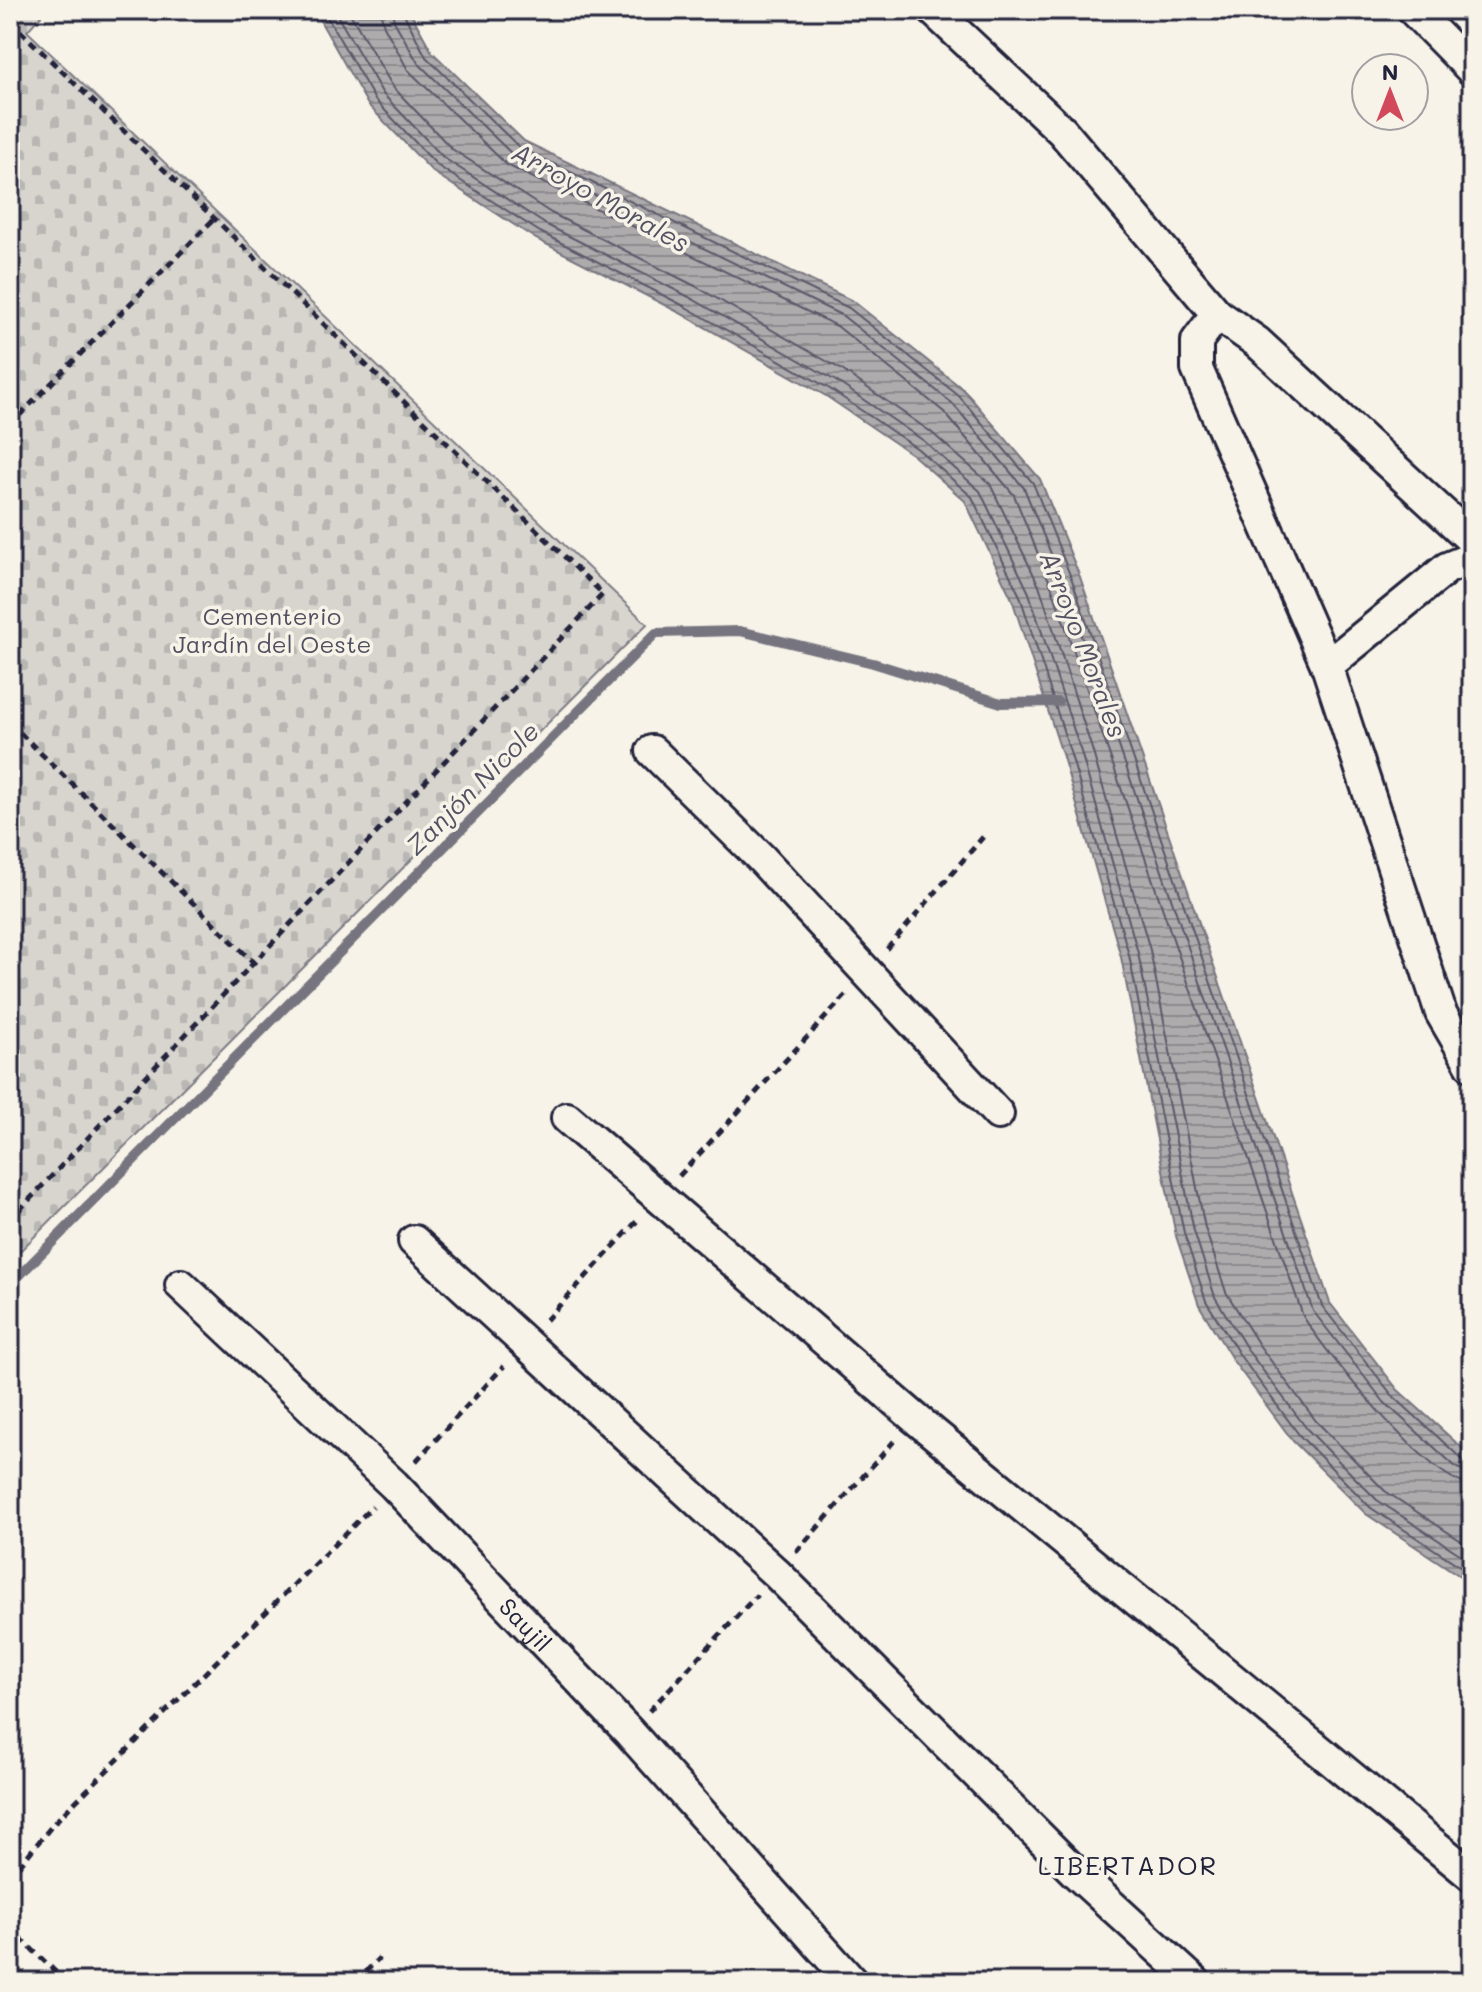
<svg xmlns="http://www.w3.org/2000/svg" width="1482" height="1992" font-family="Mali,sans-serif">
<style>
.cemetery{fill:url(#cemetery-stones);stroke:#7d7c85;stroke-width:2}
.water{fill:url(#water-rules);stroke:#76747f;stroke-width:2}
.lines{fill:none;stroke-linecap:round;stroke-linejoin:round}
.shore{stroke:#5a5969;stroke-width:2}
.stream{stroke:#76747f;stroke-width:10}
.street-casing{stroke:#22223b;stroke-width:36}
.path{stroke:#22223b;stroke-width:5;stroke-dasharray:8 6;stroke-linecap:butt}
.street{stroke:#f7f3e8;stroke-width:30}
.labels{text-anchor:middle;dominant-baseline:central;stroke-width:7;stroke-linejoin:round;paint-order:stroke}
.park-label{font-size:24px;fill:#504f60;stroke:#f7f3e8}
.street-label{font-size:24px;fill:#22223b;stroke:#f7f3e8}
.water-label{font-size:26px;font-style:italic;fill:#535263;stroke:#f7f3e8}
.neighbourhood-label{font-size:26px;letter-spacing:2px;fill:#22223b;stroke:#f7f3e8}
</style>
<defs>
<pattern id="cemetery-stones" width="16" height="16" patternUnits="userSpaceOnUse" patternTransform="scale(2)"><rect width="16" height="16" fill="#d8d5cf"/><path d="M2 7V4a2 2 0 0 1 4 0v3zM10 15v-3a2 2 0 0 1 4 0v3z" fill="#b9b7b3"/></pattern>
<pattern id="water-rules" width="6" height="5" patternUnits="userSpaceOnUse" patternTransform="scale(2)"><rect width="6" height="5" fill="#aeabad"/><path d="M0 2.5h6" fill="none" stroke="#8d8b8e"/></pattern>
</defs>
<rect width="100%" height="100%" fill="#f7f3e8"/>
<filter id="ink" filterUnits="userSpaceOnUse"><feTurbulence type="fractalNoise" baseFrequency=".0125" numOctaves="2"/><feDisplacementMap in="SourceGraphic" scale="16" xChannelSelector="R" yChannelSelector="G"/><feConvolveMatrix kernelMatrix="1 2 1 2 8 2 1 2 1" color-interpolation-filters="sRGB"/></filter>
<g filter="url(#ink)">
<path class="cemetery" d="M10 10H46L27 31 647 624 10 1261Z"/>
<path class="water" d="M314 10H409L432 52 524 141 853 301 964 390 1040 479 1080 577 1330 1303 1398 1390 1472 1457V1584L1366 1514 1293 1441 1234 1362 1199 1305 1176 1236 1121 957 1063 757 1012 599 965 501 913 455 826 396 680 313 536 239 433 172 368 105Z"/>
<g class="lines">
<path class="shore" d="M323 10 375 100 438 166 540 232 684 306 830 389 918 449 972 497 1020 596 1071 755 1129 955 1184 1233 1206 1301 1241 1357 1300 1436 1371 1508 1472 1574
M334 10 383 94 444 158 545 224 689 297 836 381 924 441 980 491 1029 593 1081 752 1138 953 1194 1231 1215 1297 1249 1352 1307 1429 1377 1500 1472 1562
M348 10 393 87 452 149 551 213 695 286 842 370 931 432 990 484 1040 588 1092 749 1150 950 1205 1228 1226 1292 1259 1345 1316 1421 1385 1491 1472 1548
M380 10 384 26 408 70 507 165 837 326 944 412 1014 495 1052 588 1303 1316C1325 1353 1431 1483 1472 1485
M392 10 394 21 418 63 514 156 843 316 952 403 1024 488 1063 583 1313 1311 1384 1402 1457 1468 1472 1473
M402 10 426 57 519 147 849 308 959 396 1033 483 1072 580 1322 1306 1392 1395 1464 1461 1472 1463"/>
<path class="stream" d="M10 1285 656 633 740 631 873 663 1001 703 1058 702"/>
<g class="street-casing">
<g id="street">
<path d="M933 10 1062 131 1217 314 1257 342 1472 540"/>
<path d="M1413 10 1472 70"/>
<path d="M1217 314 1197 341V369L1327 666 1441 1013 1472 1066"/>
<path d="M1327 666 1447 568 1472 558"/>
<path d="M652 751 760 857 998 1114"/>
<path d="M567 1118 915 1418 1472 1876"/>
<path d="M414 1241 777 1574 1076 1873 1195 1982"/>
<path id="s1" d="M181 1285 394 1485 629 1732 852 1982"/>
</g>
</g>
<path class="path" d="M10 21 603 594 10 1220
M10 425 216 217
M10 723 254 963
M887 949 983 837
M679 1176 846 995
M546 1320 639 1219
M416 1461 504 1366
M796 1552 895 1440
M649 1711 757 1595
M10 1877 55 1822 373 1506
M10 1928 66 1982
M356 1982 379 1958"/>
<use href="#street" class="street"/>
</g>
</g>
<g class="labels">
<g class="park-label">
<text x="272" y="615">Cementerio<tspan x="272" dy="28">Jardín del Oeste</tspan></text>
</g>
<g class="street-label">
<text stroke="none"><textPath href="#s1" startOffset="484">Saujil</textPath></text>
</g>
<g class="water-label">
<text transform="translate(601 197) rotate(29)">Arroyo Morales</text>
<text transform="translate(1084 644) rotate(69)">Arroyo Morales</text>
<text transform="translate(472 788) rotate(-45)">Zanjón Nicole</text>
</g>
<g class="neighbourhood-label">
<text x="1128" y="1865">LIBERTADOR</text>
</g>
</g>
<rect width="1482" height="1992" fill="none" stroke="#f7f3e8" stroke-width="40"/>
<rect x="20" y="20" width="1442" height="1952" fill="none" stroke="#22223b" stroke-width="3" filter="url(#ink)"/>
<g transform="translate(1390 92)"><circle r="38" fill="#f7f3e8" stroke="#a29fa3" stroke-width="2"/>
<path d="M0-6L14 30L0 20L-14 30Z" fill="#d1495b"/>
<text y="-12" font-size="22" font-weight="bold" text-anchor="middle" fill="#22223b">N</text>
</g>
</svg>
